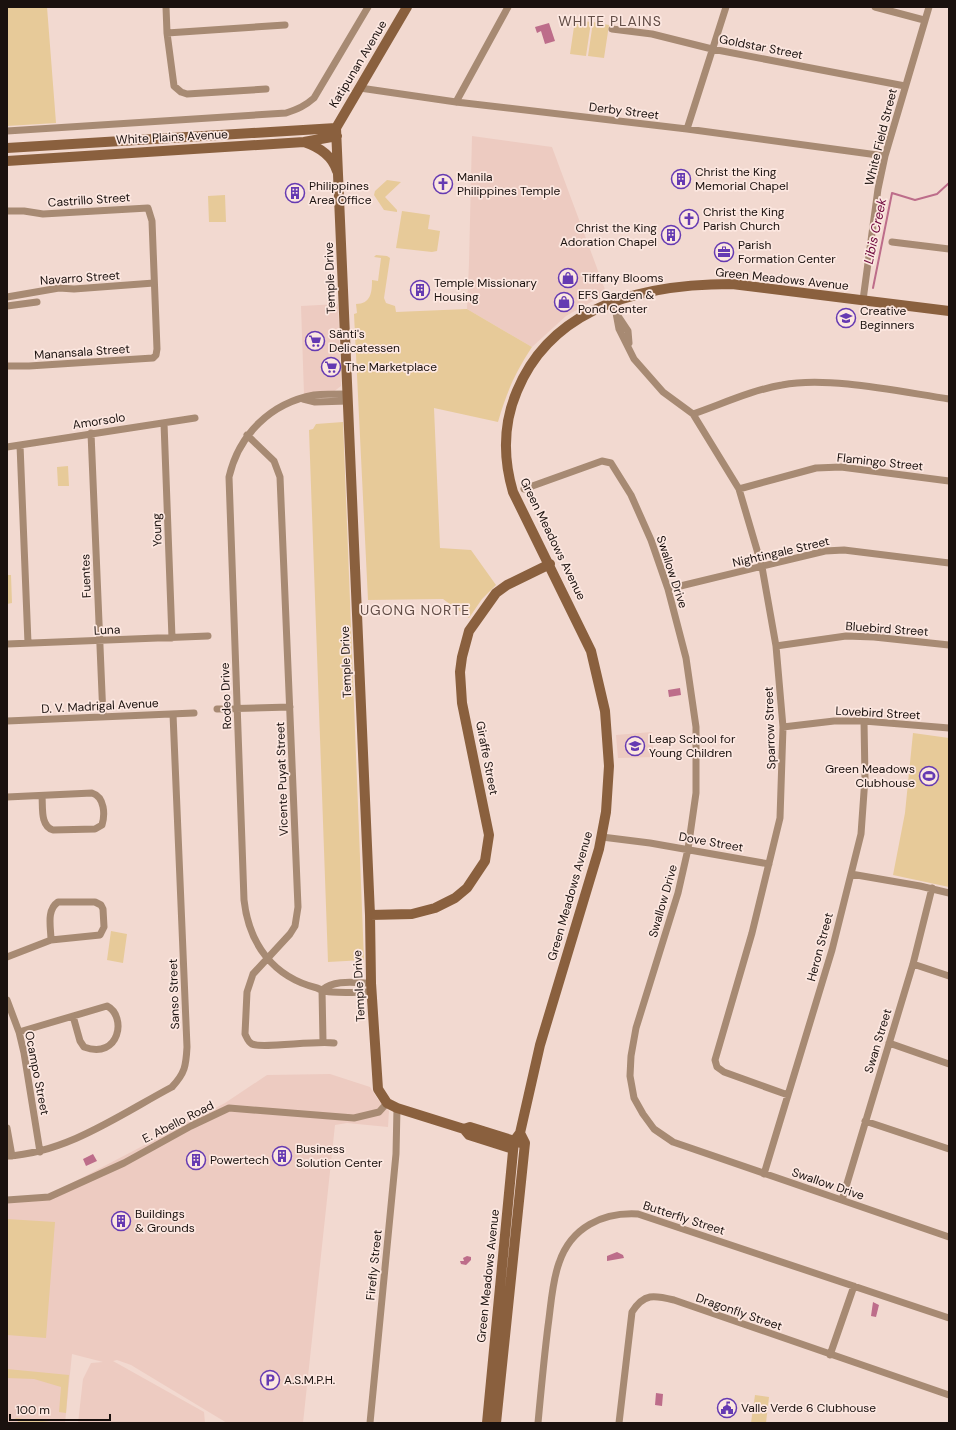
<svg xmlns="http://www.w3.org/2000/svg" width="956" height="1430" font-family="'DM Sans',sans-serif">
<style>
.built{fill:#edcbc1}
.green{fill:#e7ca99}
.water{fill:#bd6d8a}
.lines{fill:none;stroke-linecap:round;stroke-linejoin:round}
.stream{stroke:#bd6d8a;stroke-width:2}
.street{stroke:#a78a73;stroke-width:7}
.secondary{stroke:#8a603e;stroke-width:10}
.labels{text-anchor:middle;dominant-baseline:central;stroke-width:3.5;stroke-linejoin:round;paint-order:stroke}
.street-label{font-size:12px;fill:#1a110e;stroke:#fce7e0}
.poi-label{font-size:12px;fill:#1a110e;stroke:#fce7e0;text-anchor:start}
.water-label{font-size:13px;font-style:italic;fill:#6e083d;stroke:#fce7e0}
.quarter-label{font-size:14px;letter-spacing:1px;fill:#634e47;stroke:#fce7e0}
</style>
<rect width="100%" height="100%" fill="#f2d9d0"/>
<path class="built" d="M472 136 552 147 607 295 591 302 566 316 532 347 467 309 469 263Z
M338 304 341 386 332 393 304 394 301 306Z
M652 732 654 757 618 758 616 735Z
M330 1074 370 1087 379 1101 389 1111 388 1127 347 1123 335 1125 303 1423H227L131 1365 117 1360 113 1361 204 1412 205 1423H78L83 1379 91 1363 103 1362 72 1354 65 1423H7V1198L45 1197 225 1103 267 1075Z"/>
<path class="green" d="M7 7H47L56 123 7 126Z
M575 20 591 22 586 56 570 54Z
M593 22 609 25 604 58 588 56Z
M387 180 401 182 385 197 397 210V212L384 210 374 195 375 191Z
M225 195 226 222H209L208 196Z
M402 211 430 215 428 229 440 231 437 251 432 252 396 248Z
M376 255 387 256 390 258 384 298 386 303 395 306 396 312 467 309 532 347C515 373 507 391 498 422L434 408 440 548 471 550 496 585 482 599 469 618 443 599 368 600 354 314 357 313 356 304C371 304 372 292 372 280L378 281 381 258 374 257Z
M343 422 364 960 328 962 309 430 313 429 316 424Z
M68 466 69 486H58L57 467Z
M7 575H11L12 603 7 604Z
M913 733 949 738V887L893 875 905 813Z
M111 931 127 934 123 963 107 960Z
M7 1219 55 1222 46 1338 7 1335Z
M7 1369 69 1375 66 1413 59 1412 61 1387 34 1379 7 1378Z
M755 1395 769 1397 766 1423H751Z
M15 1418 60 1423H19Z"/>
<path class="water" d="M549 23 555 41 545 44 541 31 537 33 535 27Z
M680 688 681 695 669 697 668 690Z
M93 1154 97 1161 86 1166 83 1159Z
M617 1252 623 1255 624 1258 607 1261V1256Z
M467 1256 471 1257V1260L466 1265 461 1264 460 1261H464L463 1258Z
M873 1302 879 1305 876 1317 871 1316Z
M656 1393 663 1394 662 1406 655 1405Z"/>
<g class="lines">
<path class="stream" d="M873 288 892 193 915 200 937 194 949 183"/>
<path class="street" d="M166 7 167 33
M875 7 924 20
M612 29 652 34 712 49 905 86
M360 88 456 102 687 129 885 156
M266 89 187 94 181 92 174 86 167 33 285 25
M456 102 508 7
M687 129 726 7
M7 131 286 113C298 109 305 106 314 98L368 7
M7 211H24L43 214 148 208 152 221 157 349 156 355 153 358 29 366H7
M892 242 949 249
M7 297 59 288 74 289 154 283
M863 300 878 189 885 156 929 7
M614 302 619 329 634 359 663 392 693 414 739 489 762 567 776 646 783 727 780 818 752 933 715 1060 717 1067 724 1072 788 1095
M7 306 37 302
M618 316 628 331 629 343
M348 394C337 394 325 394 314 395 271 403 239 434 229 477L244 900C249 944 273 977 317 988 321 990 327 992 332 992 345 993 359 992 372 992
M303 399 315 402 348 401
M693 414C722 404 752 390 782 385 829 376 901 392 949 399
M164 423 172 638
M91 433 103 717
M247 435 274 461 280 477 298 907 295 926 290 934 253 974 247 992 245 1034C247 1038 248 1042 252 1044 262 1049 316 1040 334 1043
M20 445 28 643
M7 447 195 418
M524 489 602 461 611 463 631 495 651 540 668 589 686 658 696 727V793L688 849 678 893 636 1028 631 1056 630 1076 634 1098 643 1114 654 1129 673 1142 949 1237
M739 489 816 468 841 467 949 481
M668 589 825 551 844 550 949 563
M7 644 208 636
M776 646 846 636 874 637 949 645
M217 709 290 707
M7 721 194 713
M783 727 834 721H864L949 728
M7 797 92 793C105 797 105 815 102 825L95 829 53 830C40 826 43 807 42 796
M602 837 650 843 769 864
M851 874 920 886 949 893
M7 957 51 940 100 935 104 927 103 909 101 905 95 902H58C46 910 51 928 51 940
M913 964 949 976
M322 990 323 1041
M322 990C335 979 356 983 371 983
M7 1000 19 1032 24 1053 40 1152
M19 1032 107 1006C127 1016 120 1060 84 1047L80 1041 73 1016
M889 1043 949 1064
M865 1121 949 1149
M7 1128 12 1156
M7 1156C67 1153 121 1114 172 1087 185 1073 186 1066 187 1047L173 714
M764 1174 832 950 861 834 865 778 864 721
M7 1200 49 1197 124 1163 191 1126 229 1108 354 1118 379 1112 387 1103
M842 1200 913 964 932 888
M830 1355 854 1286
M370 1423 396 1154 397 1108
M538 1423C541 1391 544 1358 548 1326 551 1305 552 1282 559 1263 571 1227 603 1212 638 1214L949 1318
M619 1423 632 1312C644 1293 654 1295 674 1300L949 1395"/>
<path class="secondary" d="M407 7 336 128 370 915 371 983 378 1089 387 1103 397 1108 464 1129 469 1135 513 1149
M304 142C319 147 332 155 337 171
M7 148 336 128
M7 161 304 142 337 136
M370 915 412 914 435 908 455 898 467 888 485 861 489 835 462 703 460 672 462 657 469 631 496 593 507 585 550 564
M464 1129 470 1127 521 1143
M487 1423 514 1141 520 1133 540 1045 599 849 606 812 609 766 605 711 591 651 513 492C503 458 503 424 517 391 553 304 646 284 732 284L949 311
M496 1423 525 1143 520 1133"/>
</g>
<defs>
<g id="building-ring" transform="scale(1)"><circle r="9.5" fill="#fce7e0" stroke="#653ab2" stroke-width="1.5"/><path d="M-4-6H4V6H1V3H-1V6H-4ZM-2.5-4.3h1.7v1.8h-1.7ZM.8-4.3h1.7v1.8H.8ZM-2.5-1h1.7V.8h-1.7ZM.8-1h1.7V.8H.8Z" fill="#653ab2"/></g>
<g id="church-ring" transform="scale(1)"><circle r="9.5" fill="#fce7e0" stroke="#653ab2" stroke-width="1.5"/><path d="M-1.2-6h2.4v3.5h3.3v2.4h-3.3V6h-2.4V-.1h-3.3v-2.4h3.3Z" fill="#653ab2"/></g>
<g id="office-ring" transform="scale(1)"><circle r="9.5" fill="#fce7e0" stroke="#653ab2" stroke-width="1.5"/><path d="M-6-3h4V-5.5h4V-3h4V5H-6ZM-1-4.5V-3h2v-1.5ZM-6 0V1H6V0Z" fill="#653ab2"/></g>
<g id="shop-ring" transform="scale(1)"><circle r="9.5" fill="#fce7e0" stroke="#653ab2" stroke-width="1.5"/><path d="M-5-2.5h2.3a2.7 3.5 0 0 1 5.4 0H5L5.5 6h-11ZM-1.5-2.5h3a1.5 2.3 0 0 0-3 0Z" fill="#653ab2"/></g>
<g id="school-ring" transform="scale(1)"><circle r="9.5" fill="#fce7e0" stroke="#653ab2" stroke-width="1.5"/><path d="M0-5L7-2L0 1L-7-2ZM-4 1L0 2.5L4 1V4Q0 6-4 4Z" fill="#653ab2"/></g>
<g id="supermarket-ring" transform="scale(1)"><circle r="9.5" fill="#fce7e0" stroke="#653ab2" stroke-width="1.5"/><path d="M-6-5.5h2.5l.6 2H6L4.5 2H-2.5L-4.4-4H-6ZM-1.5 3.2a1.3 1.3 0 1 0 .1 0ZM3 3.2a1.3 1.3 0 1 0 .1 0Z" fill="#653ab2"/></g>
<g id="stadium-ring" transform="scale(1)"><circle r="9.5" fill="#fce7e0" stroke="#653ab2" stroke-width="1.5"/><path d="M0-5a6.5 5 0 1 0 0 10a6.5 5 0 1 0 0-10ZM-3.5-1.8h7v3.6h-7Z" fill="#653ab2"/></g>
<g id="parking-ring" transform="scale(1)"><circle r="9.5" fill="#fce7e0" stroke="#653ab2" stroke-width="1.5"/><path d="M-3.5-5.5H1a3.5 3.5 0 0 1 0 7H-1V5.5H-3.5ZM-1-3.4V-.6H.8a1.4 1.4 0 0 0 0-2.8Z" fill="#653ab2"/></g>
<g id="civic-ring" transform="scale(1)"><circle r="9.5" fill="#fce7e0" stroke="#653ab2" stroke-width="1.5"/><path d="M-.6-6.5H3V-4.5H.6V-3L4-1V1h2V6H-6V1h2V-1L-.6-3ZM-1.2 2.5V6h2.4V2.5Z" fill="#653ab2"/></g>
</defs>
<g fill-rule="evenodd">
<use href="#building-ring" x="681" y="179"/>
<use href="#church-ring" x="443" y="184"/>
<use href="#building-ring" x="295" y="193"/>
<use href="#church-ring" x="689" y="219"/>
<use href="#building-ring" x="671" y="235"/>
<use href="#office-ring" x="724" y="252"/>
<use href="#shop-ring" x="568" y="278"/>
<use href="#building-ring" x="420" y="290"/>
<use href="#shop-ring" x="564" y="302"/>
<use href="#school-ring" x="846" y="318"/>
<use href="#supermarket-ring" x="315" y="341"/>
<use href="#supermarket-ring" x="331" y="367"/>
<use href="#school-ring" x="635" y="746"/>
<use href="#stadium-ring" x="929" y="776"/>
<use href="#building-ring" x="282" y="1156"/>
<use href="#building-ring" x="196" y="1160"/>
<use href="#building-ring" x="121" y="1221"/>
<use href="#parking-ring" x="270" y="1380"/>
<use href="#civic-ring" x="727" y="1408"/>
</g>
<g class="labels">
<g class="street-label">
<text transform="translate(761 47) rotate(11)">Goldstar Street</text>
<text transform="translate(358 64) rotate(-59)">Katipunan Avenue</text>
<text transform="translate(624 111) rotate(7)">Derby Street</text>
<text transform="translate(172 137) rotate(-3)">White Plains Avenue</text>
<text transform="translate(881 137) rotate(-76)">White Field Street</text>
<text transform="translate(89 200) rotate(-4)">Castrillo Street</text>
<text transform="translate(80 278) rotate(-4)">Navarro Street</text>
<text transform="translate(330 278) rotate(-92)">Temple Drive</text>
<text transform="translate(782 279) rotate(6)">Green Meadows Avenue</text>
<text transform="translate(82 352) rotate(-4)">Manansala Street</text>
<text transform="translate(99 421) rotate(-9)">Amorsolo</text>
<text transform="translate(880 462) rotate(6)">Flamingo Street</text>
<text transform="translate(157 530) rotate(-92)">Young</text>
<text transform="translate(553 539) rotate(64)">Green Meadows Avenue</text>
<text transform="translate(781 552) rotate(-13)">Nightingale Street</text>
<text transform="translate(672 572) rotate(72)">Swallow Drive</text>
<text transform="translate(86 576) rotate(-92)">Fuentes</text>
<text transform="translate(887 629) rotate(4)">Bluebird Street</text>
<text transform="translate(107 630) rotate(-3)">Luna</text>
<text transform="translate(346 662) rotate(-92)">Temple Drive</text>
<text transform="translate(226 696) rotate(-92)">Rodeo Drive</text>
<text transform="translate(100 706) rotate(-3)">D. V. Madrigal Avenue</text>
<text transform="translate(878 713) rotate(3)">Lovebird Street</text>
<text transform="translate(770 728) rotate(-92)">Sparrow Street</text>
<text transform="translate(487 758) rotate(79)">Giraffe Street</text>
<text transform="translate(282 779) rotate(-92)">Vicente Puyat Street</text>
<text transform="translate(711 842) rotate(10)">Dove Street</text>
<text transform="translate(570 896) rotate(-74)">Green Meadows Avenue</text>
<text transform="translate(663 901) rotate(-74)">Swallow Drive</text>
<text transform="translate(820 947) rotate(-75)">Heron Street</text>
<text transform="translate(359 986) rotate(-93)">Temple Drive</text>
<text transform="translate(174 994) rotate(-92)">Sanso Street</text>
<text transform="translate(878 1041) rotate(-73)">Swan Street</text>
<text transform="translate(37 1073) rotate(79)">Ocampo Street</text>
<text transform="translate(178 1122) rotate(-27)">E. Abello Road</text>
<text transform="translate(828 1184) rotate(19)">Swallow Drive</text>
<text transform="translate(684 1218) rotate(18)">Butterfly Street</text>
<text transform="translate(374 1265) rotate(-84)">Firefly Street</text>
<text transform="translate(488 1276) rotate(-84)">Green Meadows Avenue</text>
<text transform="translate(739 1312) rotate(19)">Dragonfly Street</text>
</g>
<g class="poi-label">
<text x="695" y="172">Christ the King<tspan x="695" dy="14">Memorial Chapel</tspan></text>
<text x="457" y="177">Manila<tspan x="457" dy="14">Philippines Temple</tspan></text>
<text x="309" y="186">Philippines<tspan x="309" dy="14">Area Office</tspan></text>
<text x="703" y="212">Christ the King<tspan x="703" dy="14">Parish Church</tspan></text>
<text x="657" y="228" text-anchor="end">Christ the King<tspan x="657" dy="14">Adoration Chapel</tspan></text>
<text x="738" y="245">Parish<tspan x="738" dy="14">Formation Center</tspan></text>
<text x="582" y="278">Tiffany Blooms</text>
<text x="434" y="283">Temple Missionary<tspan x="434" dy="14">Housing</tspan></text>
<text x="578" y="295">EFS Garden &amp;<tspan x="578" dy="14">Pond Center</tspan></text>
<text x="860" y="311">Creative<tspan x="860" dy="14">Beginners</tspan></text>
<text x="329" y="334">Sänti's<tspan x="329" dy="14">Delicatessen</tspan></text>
<text x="345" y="367">The Marketplace</text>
<text x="649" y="739">Leap School for<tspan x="649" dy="14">Young Children</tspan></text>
<text x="915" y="769" text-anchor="end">Green Meadows<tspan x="915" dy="14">Clubhouse</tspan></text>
<text x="296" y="1149">Business<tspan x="296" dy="14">Solution Center</tspan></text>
<text x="210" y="1160">Powertech</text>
<text x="135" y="1214">Buildings<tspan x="135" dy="14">&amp; Grounds</tspan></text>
<text x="284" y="1380">A.S.M.P.H.</text>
<text x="741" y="1408">Valle Verde 6 Clubhouse</text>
</g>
<g class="water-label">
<text transform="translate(875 231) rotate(-78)">Libis Creek</text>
</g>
<g class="quarter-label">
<text x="610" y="21">WHITE PLAINS</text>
<text x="415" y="610">UGONG NORTE</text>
</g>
</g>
<rect width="956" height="1430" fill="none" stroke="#1a110e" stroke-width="16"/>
<path d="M10 1414v6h100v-6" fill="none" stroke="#1a110e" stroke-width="2"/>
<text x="16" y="1414" font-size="12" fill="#1a110e" stroke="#fce7e0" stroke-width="3" paint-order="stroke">100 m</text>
</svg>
